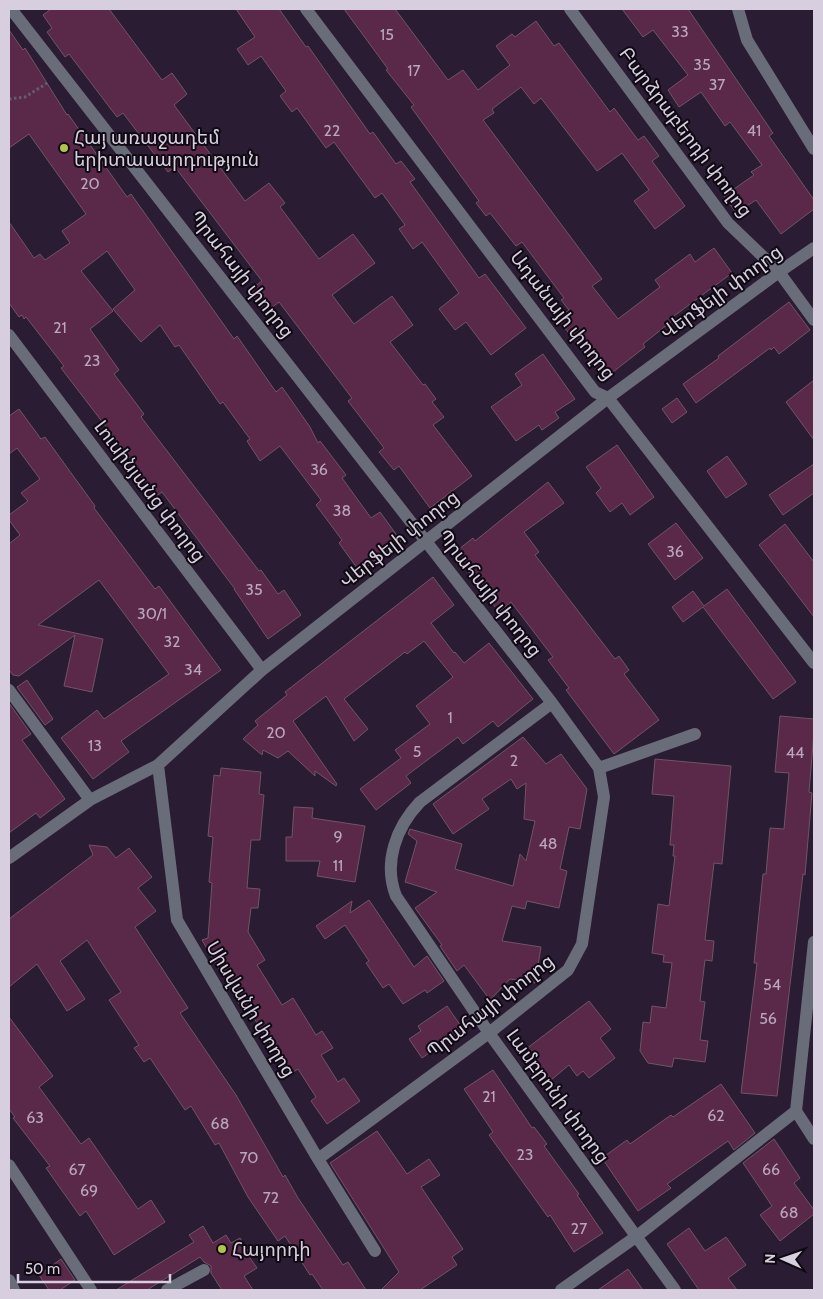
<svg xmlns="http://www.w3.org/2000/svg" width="823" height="1299" font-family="Cabin,'Noto Sans Armenian',sans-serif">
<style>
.building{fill:#5a294a;stroke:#715465}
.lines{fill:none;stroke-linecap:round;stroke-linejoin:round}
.path{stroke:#665b70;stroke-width:3;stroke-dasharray:2.5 2.5;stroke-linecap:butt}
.minor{stroke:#696c79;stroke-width:12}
.poi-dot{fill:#b2c34c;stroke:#0f0913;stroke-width:2}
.labels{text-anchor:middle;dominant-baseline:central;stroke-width:4;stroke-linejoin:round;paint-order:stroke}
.number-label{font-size:16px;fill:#b8a6ba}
.street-label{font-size:19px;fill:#d7cfdf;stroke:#0f0913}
.poi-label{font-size:19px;fill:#d7cfdf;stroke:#0f0913;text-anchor:start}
</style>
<rect width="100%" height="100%" fill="#291c33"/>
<path class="building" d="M51 9H109L162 80 172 73 187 94 174 105 245 201 269 183 285 203 280 207 319 259 353 234 375 263 332 295 354 324 392 296 413 325 390 342 423 385 425 384 436 399 432 402 444 417 433 425 472 476 430 508 399 466 394 470 379 452 384 448 348 401 352 398 279 302 265 313 249 291 262 281 175 167 168 172 123 113 117 117 69 54 65 57 47 32 52 28 43 15Z
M236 9H279L306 47 308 46 370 134 373 132 396 164 401 161 415 179 410 182 479 278 485 274 526 328 491 355 466 322 455 330 439 309 459 293 422 242 413 249 399 229 405 225 382 193 375 198 334 142 326 148 297 108 292 112 280 96 286 91 261 56 248 65 237 49 255 37Z
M344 9H395L448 80 463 70 478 90 510 65 496 46 512 34 515 37 536 21 554 46 559 43 610 112 614 108 638 140 644 136 659 156 652 161 685 206 655 229 634 201 649 190 622 153 597 171 541 98 534 104 521 87 492 109 494 113 483 120 602 279 592 286 618 319 660 287 655 280 690 254 695 262 714 248 732 273 670 319 672 321 643 344 645 347 604 379 558 319 569 310 561 300 564 298 522 242 516 246 490 213 486 216 476 203 479 201 411 107 414 105 386 70 388 69Z
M622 9H688L773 133 769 136 814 200V209L781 234 756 200 736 213 724 196 754 175 751 172 762 165 730 122 725 126 701 92 679 107 668 90 688 75 653 30 643 37Z
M9 30 23 50 25 48 67 115 68 114 127 197 131 194 234 339 237 336 276 392 282 387 310 427 318 443 320 441 346 475 342 478 371 518 380 512 401 541 360 572 339 543 342 540 316 505 321 500 280 446 260 461 247 441 250 439 223 402 220 404 179 345 175 347 160 325 141 342 113 309 135 290 107 251 81 271 113 311 90 329 119 370 114 374 144 414 141 417 259 571 261 570 278 594 284 590 301 615 268 639 234 589H235L162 492 155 497 141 476 143 475 61 368 64 366 26 317 24 319 22 315 19 317 9 303V222L34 258 40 254 45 260 70 243 62 231 86 214 29 134 9 148Z
M789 302 810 330 779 354 774 347 771 350 770 348 696 403 683 384 719 358 718 356Z
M543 354 575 399 555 412 559 418 542 430 539 425 516 441 491 407 522 385 515 374Z
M814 380V440L786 402Z
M677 398 687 412 672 423 662 409Z
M19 409 41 439 45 437 95 506 94 508 155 589 159 586 221 670 121 741 129 752 93 779 61 738 97 710 104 719 169 674 99 580 38 625 103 639 92 692 64 686 75 635 19 676 13 675 9 670V544L20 535 9 520V515L28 501 21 493 40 479 17 448 9 454V416Z
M617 445 654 497 630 515 622 503 610 512 596 493 601 488 586 467Z
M727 456 747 484 726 498 707 471Z
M814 464V493L783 515 769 495Z
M548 482 564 503 524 532 539 552 535 555 615 659 619 656 629 670 624 674 659 720 614 754 566 690 569 688 548 660 553 657 511 602 499 612 454 553 473 538 475 541Z
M676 523 703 558 675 580 648 544Z
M785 524 814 562V617L759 545Z
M433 577 454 605 431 623 454 653 455 652 464 663 489 643 533 699 498 727 493 721 463 744 458 737 406 776 411 783 376 810 360 789 401 758 395 750 430 724 416 706 453 677 424 641 407 654 405 652 344 699 368 729 354 741 326 696 293 721 337 784 336 786 315 771V776L288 751 278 758 263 750 262 755 243 739 258 725 255 721 287 695 285 692Z
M727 589 796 682 773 699 703 607 683 622 672 607 693 591 704 606Z
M27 680 53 719 45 725 17 687Z
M9 703 31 734 22 740 65 799 40 818 36 813 9 833Z
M780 716 814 719V732L809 792 812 793 805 875 803 874 777 1096 741 1093 757 963H754L763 874H766L770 828 784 829 789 773 775 772Z
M523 737 546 764 561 754 587 789 580 829 569 827 560 869 567 871 559 908 527 901 525 909 512 906 502 941 541 947 535 983 510 979 490 1000 464 965 457 971 440 946 442 945 415 908 437 892 405 882 417 841 408 834 410 829 462 844 455 869 513 886 520 854 526 861 535 821 524 819 526 783 517 789 511 779 482 799 489 809 453 834 433 804Z
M655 759 731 766 722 864 714 863 705 940 714 941 712 961 705 960 700 1001 705 1002 700 1040 708 1041 705 1062 674 1058 672 1067 648 1063 640 1051 643 1022 650 1023 652 1006 666 1008 672 963 663 962 664 955 652 953 658 904 669 906 675 856H673L674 845H670L674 796 652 794Z
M221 768 261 772 259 794 264 795 260 840H251L247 888 260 889 258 908H251L248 932 265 960 257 965 282 1005 293 998 316 1035 322 1031 333 1048 321 1055 338 1082 344 1078 360 1101 327 1124 311 1101 316 1097 298 1069 290 1074 248 1009 244 1012 202 940 208 938 212 883 209 882 213 837 208 836 214 775 220 776Z
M294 807 313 808 312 818 365 826 355 882 317 876 320 861H286V837H292Z
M89 845 107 847 116 858 129 848 152 877 138 888 156 911 135 927 188 1008 180 1013 236 1095 283 1177 285 1175 298 1198 343 1265 348 1262 366 1290H323L312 1274 310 1275 285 1236 278 1241 248 1197 219 1143 215 1145 191 1106 185 1110 150 1058 144 1062 134 1048 139 1045 109 1000 121 992 87 940 60 961 85 999 67 1011 37 964 9 987V919L93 855Z
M369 900 414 967 427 956 444 981 427 993 425 990 403 1004 389 984 383 988 366 963 369 961 345 925 325 939 316 926 352 901 350 913Z
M589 1001 611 1029 600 1038 615 1058 589 1078 583 1071 577 1076 569 1065 551 1080 526 1049Z
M447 1006 463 1029 422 1058 409 1039 421 1031 418 1026Z
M9 1017 53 1076 39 1087 81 1144 89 1138 138 1209 151 1200 165 1222 114 1255 86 1211 80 1216 46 1168 50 1166 13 1118 15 1117 9 1109Z
M493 1070 532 1128 534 1127 547 1144 544 1146 579 1194 577 1195 603 1233 574 1252 550 1215 548 1217 489 1135 493 1132 464 1089Z
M721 1084 755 1133 734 1150 728 1141 667 1184 671 1188 638 1211 602 1158 627 1140 630 1144 671 1115 673 1117Z
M377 1131 407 1174 429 1159 440 1175 421 1187 463 1249 452 1257 457 1265 420 1290H381L399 1272 330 1163Z
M774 1139 800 1178 794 1183 814 1210V1214L780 1241 760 1215 772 1206 743 1163Z
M203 1226 213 1243 226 1235 231 1243 240 1238 250 1254 248 1255 257 1268 244 1276 253 1290H222L211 1273V1266L204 1262 200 1257 147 1290H116L194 1242 189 1235Z
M689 1228 705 1251 726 1237 746 1265 728 1278 737 1290H699L667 1244Z
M61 1259 75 1280 60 1290H49L39 1275Z
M628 1269 643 1290H598Z"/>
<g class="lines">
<path class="path" d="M9 99 25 97 49 82"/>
<path class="minor" d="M11 9 552 703 599 768 604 797 582 944 568 970 489 1033 318 1159
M306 9 595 392 608 398 814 663
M570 9 728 223 779 272 814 320
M738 9 747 40 814 149
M9 335 262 670
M9 690 90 800
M552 703 420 802C396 827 383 863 396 896L489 1033 675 1290
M158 765 177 920 318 1159 375 1251
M599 768 695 734
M9 858 90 800 158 765 262 670 608 398 779 272 814 248
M814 942 796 1111 814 1139
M9 1165 91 1290
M9 1280 14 1290
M167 1290 204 1270
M561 1290 637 1236 796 1111"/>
</g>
<g class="poi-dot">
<circle cx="64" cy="148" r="5"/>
<circle cx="222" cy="1249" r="5"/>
</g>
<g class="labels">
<g class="number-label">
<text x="680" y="31">33</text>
<text x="387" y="34">15</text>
<text x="702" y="64">35</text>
<text x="414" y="70">17</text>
<text x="717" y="84">37</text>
<text x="332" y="130">22</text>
<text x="754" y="130">41</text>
<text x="90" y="183">20</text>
<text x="60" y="327">21</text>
<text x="92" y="360">23</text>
<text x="319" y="469">36</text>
<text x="342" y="510">38</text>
<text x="675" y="551">36</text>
<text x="254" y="589">35</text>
<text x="152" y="613">30/1</text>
<text x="172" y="641">32</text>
<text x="193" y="669">34</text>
<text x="450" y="717">1</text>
<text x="276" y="732">20</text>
<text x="95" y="745">13</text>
<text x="417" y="751">5</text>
<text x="795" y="752">44</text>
<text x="514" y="760">2</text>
<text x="338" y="836">9</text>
<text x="548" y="843">48</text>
<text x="338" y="865">11</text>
<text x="772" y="984">54</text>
<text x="768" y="1018">56</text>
<text x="489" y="1096">21</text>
<text x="716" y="1115">62</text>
<text x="35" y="1117">63</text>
<text x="220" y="1123">68</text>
<text x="525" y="1154">23</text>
<text x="249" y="1157">70</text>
<text x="77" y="1169">67</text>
<text x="771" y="1169">66</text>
<text x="89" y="1190">69</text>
<text x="271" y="1197">72</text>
<text x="789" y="1212">68</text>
<text x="579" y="1228">27</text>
</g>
<g class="street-label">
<text transform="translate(686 132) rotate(53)">Բարձրաբերդի փողոց</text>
<text transform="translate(242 274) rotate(52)">Պրահայի փողոց</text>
<text transform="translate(721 292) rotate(-36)">Վերֆելի փողոց</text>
<text transform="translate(563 315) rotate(52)">Ադանայի փողոց</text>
<text transform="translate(150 491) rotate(53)">Լուսինյանց փողոց</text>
<text transform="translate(399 539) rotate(-38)">Վերֆելի փողոց</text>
<text transform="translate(490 593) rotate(52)">Պրահայի փողոց</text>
<text transform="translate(490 1006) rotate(-38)">Պրահայի փողոց</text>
<text transform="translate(251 1009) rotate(59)">Սիսվանի փողոց</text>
<text transform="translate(558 1096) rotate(54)">Լամբրոնի փողոց</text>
</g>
<g class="poi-label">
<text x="74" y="137">Հայ առաջադեմ<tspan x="74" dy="22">երիտասարդություն</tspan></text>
<text x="232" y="1249">Հայորդի</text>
</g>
</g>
<rect width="823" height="1299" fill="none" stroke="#d7cfdf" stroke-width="20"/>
<g transform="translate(783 1259) rotate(272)" stroke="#0f0913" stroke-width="4" paint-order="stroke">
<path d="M0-4L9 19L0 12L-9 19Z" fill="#d7cfdf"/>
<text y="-8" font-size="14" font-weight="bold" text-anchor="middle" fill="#d7cfdf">N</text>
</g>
<path d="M18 1274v8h152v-8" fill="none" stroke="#d7cfdf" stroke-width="2.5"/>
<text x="25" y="1274" font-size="15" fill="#d7cfdf" stroke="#0f0913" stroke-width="4" paint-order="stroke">50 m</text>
</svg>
